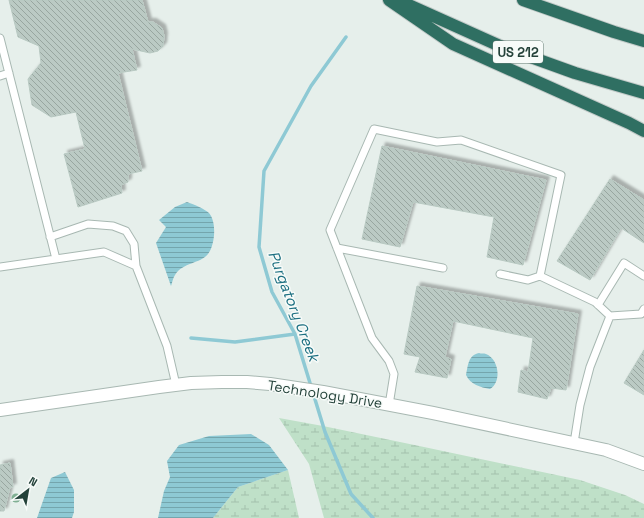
<svg xmlns="http://www.w3.org/2000/svg" width="644" height="518" font-family="'Space Grotesk',sans-serif">
<style>
.wetland{fill:url(#wetland-marsh)}
.water{fill:url(#water-rules)}
.lines{fill:none;stroke-linecap:round;stroke-linejoin:round}
.stream{stroke:#8ec9d4;stroke-width:3.5}
.building{fill:url(#building-back-hatch);stroke:#b8c9c2;filter:url(#shadow)}
.service-casing{stroke:#a8b8b2;stroke-width:9}
.tertiary-casing{stroke:#a8b8b2;stroke-width:14}
.motorway-casing{stroke:#c2cac8;stroke-width:14}
.service{stroke:#fff;stroke-width:7}
.tertiary{stroke:#fff;stroke-width:12}
.motorway{stroke:#2f6f62;stroke-width:12}
.tree{fill:#80af93}
.labels{text-anchor:middle;dominant-baseline:central;stroke-width:3;stroke-linejoin:round;paint-order:stroke}
.shield{fill:#f7fbf9;stroke:#637a73;stroke-width:1}
.shield-label{font-size:13px;font-weight:bold;fill:#24423a}
.street-label{font-size:14px;fill:#24423a;stroke:#f7fbf9}
.water-label{font-size:15px;font-style:italic;fill:#1c6f80;stroke:#f7fbf9}
</style>
<defs>
<pattern id="wetland-marsh" width="20" height="14" patternUnits="userSpaceOnUse"><rect width="20" height="14" fill="#bfe0c8"/><path d="M1 5h8M5 5V1M11 12h8M15 12V8" fill="none" stroke="#a4c1ad"/></pattern>
<pattern id="water-rules" width="6" height="5" patternUnits="userSpaceOnUse"><rect width="6" height="5" fill="#8ec9d4"/><path d="M0 2.5h6" fill="none" stroke="#74a5ad"/></pattern>
<pattern id="building-back-hatch" width="6" height="6" patternUnits="userSpaceOnUse"><rect width="6" height="6" fill="#bbcac4"/><path d="M-1 5l2 2M0 0l6 6M5-1l2 2" fill="none" stroke="#98a6a0"/></pattern>
<filter id="shadow"><feDropShadow dx="3.5" dy="-3.5" stdDeviation="1" flood-color="#0004"/></filter>
</defs>
<rect width="100%" height="100%" fill="#e6efeb"/>
<path class="wetland" d="M279 418 323 426 424 447 580 480 625 495 644 504V518H324L309 464Z
M288 470 299 518H213L238 487Z"/>
<path class="water" d="M187 202C193 204 205 209 209 213 217 222 215 245 208 254 200 264 183 262 175 275 173 278 172 283 171 286L156 243 166 227 159 220 175 207Z
M479 353C481 354 484 353 486 354 499 359 502 382 490 389 480 387 471 385 466 375 468 366 468 355 479 353Z
M251 434 269 445 288 470 238 487 213 518H158L164 491 170 477 167 461 179 445 209 436Z
M65 472 74 490V512L72 518H37L51 478Z"/>
<g class="lines">
<path class="stream" d="M346 37 311 86 264 171 259 247 272 292 295 334 325 432 351 494 373 518
M191 338 235 342 295 334"/>
</g>
<path class="building" d="M9 0H142L148 22H153L162 28 164 36 163 46 158 51 150 53 132 49 137 70 118 73 142 171 128 174V182L121 185 122 193 78 207 64 154 85 149 76 112 51 117 32 105 28 79 41 63 39 46 18 37Z
M382 146 546 180 523 265 487 257 494 217 413 202 400 247 362 239Z
M610 179 644 200V243L621 228 590 280 557 261Z
M417 286 578 314 566 390 551 388 547 399 518 392 521 370 528 372 533 338 453 321 445 357 451 359 447 378 415 372 420 357 404 354Z
M644 350V395L624 383Z
M10 463 13 487H10L4 511H0V465Z"/>
<g class="lines">
<g class="service-casing">
<path id="service" d="M0 38 56 259
M0 76 9 73
M50 237 88 224 113 226 126 231 134 244 136 266
M337 248 443 268
M0 267 104 252 136 266 167 346 176 385
M500 274 528 280 540 276
M598 305 624 263 644 276
M610 316 641 314 644 309
M389 405 394 374 389 361 372 338 330 230 374 129 437 142 461 140 561 175 540 276 595 302 610 316 590 367 580 405 574 443"/>
</g>
<g class="tertiary-casing">
<path id="tertiary" d="M0 410 159 387 191 383 222 382H247L270 384 323 392 433 413 606 450 644 464"/>
</g>
<g class="motorway-casing">
<path id="motorway" d="M389 0 453 44 629 123 644 131
M523 0 614 32 644 41
M402 2 500 46 575 73 644 93"/>
</g>
<use href="#service" class="service"/>
<use href="#tertiary" class="tertiary"/>
<use href="#motorway" class="motorway"/>
</g>
<circle class="tree" cx="16" cy="498" r="4.5"/>
<g class="labels">
<rect class="shield" x="493" y="41" width="50" height="22" rx="3"/>
<g class="shield-label">
<text x="518" y="52">US 212</text>
</g>
<g class="street-label">
<text transform="translate(325 394) rotate(9)">Technology Drive</text>
</g>
<g class="water-label">
<text transform="translate(294 306) rotate(69)">Purgatory Creek</text>
</g>
</g>
<g transform="translate(28 490) rotate(31)" stroke="#f7fbf9" stroke-width="3" paint-order="stroke">
<path d="M0-3L7 15L0 10L-7 15Z" fill="#24423a"/>
<text y="-6" font-size="11" font-weight="bold" text-anchor="middle" fill="#24423a">N</text>
</g>
</svg>
